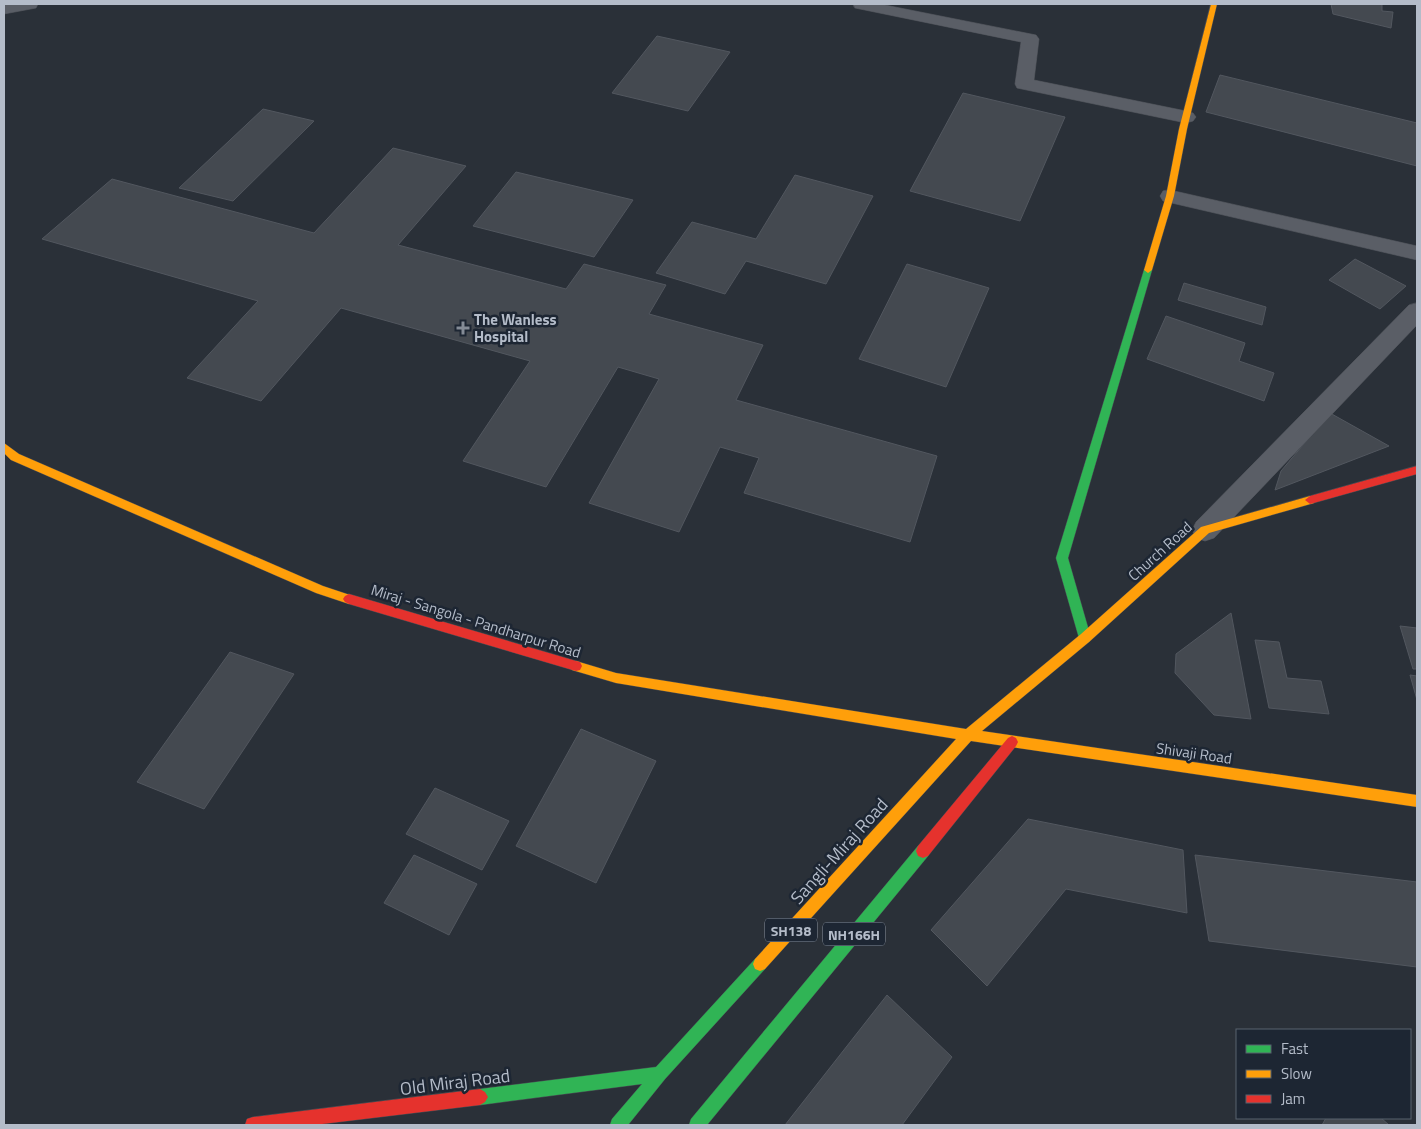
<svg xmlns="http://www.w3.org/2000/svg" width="1421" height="1129" font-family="'Titillium Web',sans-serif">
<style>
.building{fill:#444950;stroke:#52575f}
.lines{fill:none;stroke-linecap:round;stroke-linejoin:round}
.street-casing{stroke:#484c53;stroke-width:1}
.fast-casing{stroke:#484c53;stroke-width:1}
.slow-casing{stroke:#484c53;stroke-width:1}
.jam-casing{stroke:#484c53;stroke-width:1}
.street{fill:#5a5e66;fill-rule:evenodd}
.fast{fill:#30b455;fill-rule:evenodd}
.slow{fill:#ff9f0a;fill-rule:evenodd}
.jam{fill:#e5322d;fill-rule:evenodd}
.poi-dot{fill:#848b96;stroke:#1d2633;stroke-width:2}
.labels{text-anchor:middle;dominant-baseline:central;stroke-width:5;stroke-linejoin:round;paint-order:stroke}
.shield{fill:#1d2633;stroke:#878f9c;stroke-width:1}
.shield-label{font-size:14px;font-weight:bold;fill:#b4bcc9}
.poi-label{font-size:15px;font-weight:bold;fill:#b4bcc9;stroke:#1d2633;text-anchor:start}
.street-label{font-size:15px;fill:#b4bcc9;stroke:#1d2633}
.near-street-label{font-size:18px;fill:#b4bcc9;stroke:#1d2633}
</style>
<rect width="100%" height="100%" fill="#2a3038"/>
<path class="building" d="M1331 4H1382V11L1393 12 1391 28 1333 14Z
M657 36 730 52 688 111 612 93Z
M1220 75 1417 123V166L1206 112Z
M963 93 1065 117 1020 221 910 191Z
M263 109 314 121 233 201 179 188Z
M393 148 466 166 398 245 566 289 584 264 666 285 649 314 763 345 736 400 937 456 910 542 744 493 759 458 720 447 679 532 589 503 659 379 618 367 546 487 463 461 530 361 341 308 261 401 187 378 258 301 42 239 112 179 314 233Z
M516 172 633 200 594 257 473 226Z
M795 175 873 196 826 284 746 261 725 294 656 273 692 222 756 239Z
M1355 259 1406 286 1380 309 1329 280Z
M907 264 989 288 946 387 859 359Z
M1184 283 1266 307 1262 325 1178 300Z
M1166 316 1245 343 1239 361 1274 373 1264 401 1147 359Z
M1330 413 1389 446 1275 490 1281 471Z
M1231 613 1251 719 1214 715 1175 673 1176 654Z
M1400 626 1417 628V669H1413Z
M1255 640 1279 642 1287 678 1321 681 1329 714 1269 708Z
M230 652 294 674 204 809 137 782Z
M1410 675 1417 676V700Z
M581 729 656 761 596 883 516 846Z
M435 788 509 821 482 870 406 834Z
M1028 819 1183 850 1187 913 1066 889 987 986 931 930Z
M414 855 477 884 449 935 384 903Z
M1195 855 1417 882V967L1209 941Z
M887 995 952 1057 902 1125H785Z
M1326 1118H1381L1389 1125H1322Z"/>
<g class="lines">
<g class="street-casing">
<path id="street" d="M4 4H38L36 8 4 14Z
M853 4H880L1036 35 1039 39 1034 80 1186 111 1193 113 1196 117 1193 121 1186 123 1017 88 1015 84 1021 42 855 8Z
M1170 190 1417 246V260L1163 201 1160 196 1163 191Z
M1417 303V325L1214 538 1205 541 1196 538 1192 530 1196 522 1409 305Z"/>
</g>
<g class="fast-casing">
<path id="fast" d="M1148 267 1152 270 1068 558 1091 638 1089 642 1085 643 1081 642 1079 638 1056 558 1144 270Z
M923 844 928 846 930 851 928 856 707 1125H689L691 1119 918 846Z
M760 957 765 959 767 964 765 969 665 1079 628 1125H610L612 1119 642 1084 480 1105 475 1102 472 1097 475 1092 480 1089 656 1067 755 959Z"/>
</g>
<g class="slow-casing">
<path id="slow" d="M1211 4H1217L1187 129 1174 196 1152 270 1148 273 1144 270 1166 196 1179 129Z
M4 443 19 454 323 586 353 596 355 599 353 602 349 604 316 593 11 460 4 453Z
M1310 496 1315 500 1314 503 1209 533 1089 642 982 731 1417 795V807L971 741 765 969 760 971 755 969 753 964 755 959 956 739 616 683 572 670 570 666 572 662 576 661 616 673 966 729 1081 634 1201 527Z"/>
</g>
<g class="jam-casing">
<path id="jam" d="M1417 466V474L1310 504 1305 500 1310 496Z
M349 594 576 661 580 662 582 666 580 670 576 671 349 604 345 602 343 599 345 596Z
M1012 736 1016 738 1018 742 1016 746 928 856 923 858 918 856 916 851 918 846 1008 738Z
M480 1089 485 1092 488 1097 485 1102 480 1105 314 1125H245L247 1119 253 1117Z"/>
</g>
<use href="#street" class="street"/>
<use href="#fast" class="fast"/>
<use href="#slow" class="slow"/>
<use href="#jam" class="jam"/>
</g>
<path class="poi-dot" d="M460.5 320.5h5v5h5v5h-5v5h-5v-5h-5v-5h5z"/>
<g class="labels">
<g class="shield">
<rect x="765" y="918.5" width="52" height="23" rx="4"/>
<rect x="823" y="922.5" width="62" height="23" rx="4"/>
</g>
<g class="shield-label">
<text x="791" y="930">SH138</text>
<text x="854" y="934">NH166H</text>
</g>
<g class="poi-label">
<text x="474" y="319">The Wanless<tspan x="474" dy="17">Hospital</tspan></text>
</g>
<g class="street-label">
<text transform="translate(1160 551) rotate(-42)">Church Road</text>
<text transform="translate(476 621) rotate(17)">Miraj - Sangola - Pandharpur Road</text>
<text transform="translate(1194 753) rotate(8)">Shivaji Road</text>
</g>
<g class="near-street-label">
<text transform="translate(839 851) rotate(-48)">Sangli-Miraj Road</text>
<text transform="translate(455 1082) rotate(-7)">Old Miraj Road</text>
</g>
</g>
<rect width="1421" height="1129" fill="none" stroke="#b4bcc9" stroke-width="10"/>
<rect x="1236" y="1029" width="175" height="90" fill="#1d2633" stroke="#59626f"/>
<rect x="1246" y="1045" width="25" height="8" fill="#30b455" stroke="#59626f"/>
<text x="1281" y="1054" font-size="15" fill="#b4bcc9">Fast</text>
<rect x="1246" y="1070" width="25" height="8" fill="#ff9f0a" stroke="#59626f"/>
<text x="1281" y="1079" font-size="15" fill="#b4bcc9">Slow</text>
<rect x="1246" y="1095" width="25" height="8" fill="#e5322d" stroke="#59626f"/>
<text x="1281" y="1104" font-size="15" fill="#b4bcc9">Jam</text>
</svg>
